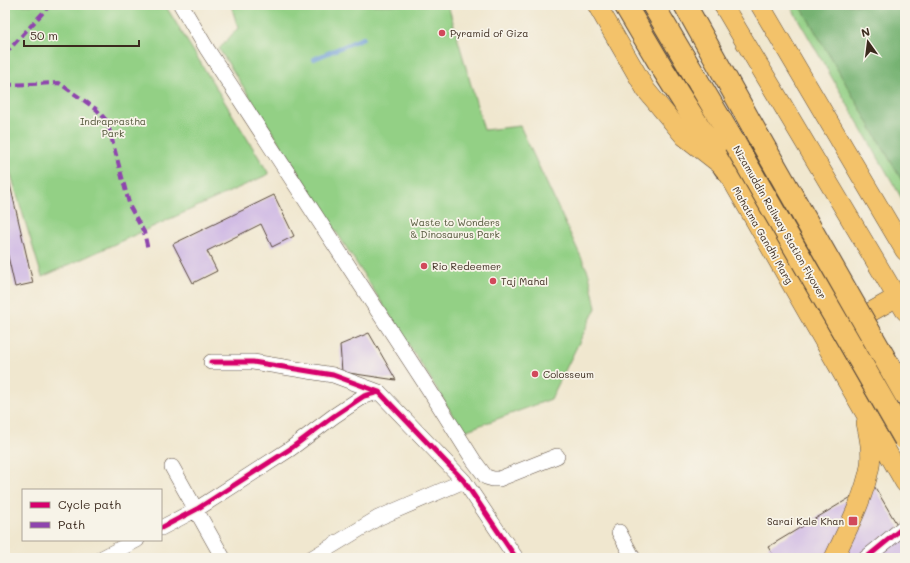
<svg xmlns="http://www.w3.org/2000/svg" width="910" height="563" font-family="Mali,sans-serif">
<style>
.green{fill:#93d085;stroke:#677d52}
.forest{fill:#76b272;stroke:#586e48}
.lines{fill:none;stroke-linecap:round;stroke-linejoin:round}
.stream{stroke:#6e9dd7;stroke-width:4.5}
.building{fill:#cdb6e4}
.minor-casing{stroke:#564639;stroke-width:16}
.major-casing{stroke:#564639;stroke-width:20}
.highway-casing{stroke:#564639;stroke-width:24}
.minor{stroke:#fff;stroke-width:15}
.major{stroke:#f3c26a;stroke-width:19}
.highway{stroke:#f3c26a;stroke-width:22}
.highway-bridge-casing{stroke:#564639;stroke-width:24;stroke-linecap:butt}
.highway-bridge{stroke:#f3c26a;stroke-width:22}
.quiet{stroke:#8e44ad;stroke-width:4;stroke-dasharray:8 4;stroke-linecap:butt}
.cycleway-casing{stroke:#f7f3e8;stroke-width:8}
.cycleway{stroke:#d6006c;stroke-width:5}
.poi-dot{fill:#d1495b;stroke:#f7f3e8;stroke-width:1.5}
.labels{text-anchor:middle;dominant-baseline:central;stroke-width:3.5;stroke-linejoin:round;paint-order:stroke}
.poi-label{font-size:10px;fill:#3b2a1e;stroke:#f7f3e8;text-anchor:start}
.park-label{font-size:10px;fill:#515438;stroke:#f7f3e8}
.street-label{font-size:10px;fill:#3b2a1e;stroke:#f7f3e8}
</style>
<rect width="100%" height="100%" fill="#f7f3e8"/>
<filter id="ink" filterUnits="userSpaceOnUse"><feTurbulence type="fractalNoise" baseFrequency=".025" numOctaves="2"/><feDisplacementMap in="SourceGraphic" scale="8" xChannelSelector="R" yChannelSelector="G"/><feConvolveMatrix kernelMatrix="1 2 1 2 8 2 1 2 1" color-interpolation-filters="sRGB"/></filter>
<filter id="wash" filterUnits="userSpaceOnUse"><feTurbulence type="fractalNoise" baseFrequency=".012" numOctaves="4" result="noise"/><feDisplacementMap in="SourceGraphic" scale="16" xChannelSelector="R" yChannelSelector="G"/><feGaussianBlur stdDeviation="0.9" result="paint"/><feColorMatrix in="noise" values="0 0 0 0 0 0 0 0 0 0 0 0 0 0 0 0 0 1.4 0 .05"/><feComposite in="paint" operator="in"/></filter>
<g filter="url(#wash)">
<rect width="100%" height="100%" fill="#f0e7cf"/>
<path class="green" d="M5 5H165L269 174 42 277 5 155Z
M231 5H448L484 130 520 126 589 274 596 308 551 399 462 432 441 395 219 49 238 28Z
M790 5H905V204Z"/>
<path class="forest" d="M800 5H905V186Z"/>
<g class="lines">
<path class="stream" d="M314 59 363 38"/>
</g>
<g id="blocks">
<path class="building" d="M8 176 33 283 15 287 5 243V177Z
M274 195 294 236 272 247 261 224 207 251 217 271 193 283 173 244Z
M369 333 396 380 342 372 340 345Z
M873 484 905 538V558H775L768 547Z"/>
</g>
</g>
<g filter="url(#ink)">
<use href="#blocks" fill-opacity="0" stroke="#564639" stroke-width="1"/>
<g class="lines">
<g class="minor-casing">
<path id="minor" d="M181 5 207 49 428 388 474 461 486 477 493 479H499L557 456
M211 362H253L333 375 379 392 464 481 516 558
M172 467 223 558
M161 528 197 509 290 449 334 416 364 396 379 392
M619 532 633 558
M102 558 137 540
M312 558 378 518 464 481
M866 558 905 526"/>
</g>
<g class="major-casing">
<path id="major" d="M597 5 646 90 684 136 725 168 905 483
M723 5 905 311
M760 5 905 251
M848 325 897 297
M834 558C848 528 864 498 870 466 872 451 869 437 866 423"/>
</g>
<g class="highway-casing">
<path id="highway" d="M625 5 664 71 725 168
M653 5 735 144
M685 5 758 136"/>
</g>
<use href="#minor" class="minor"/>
<use href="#major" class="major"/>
<use href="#highway" class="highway"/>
<g class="highway-bridge-casing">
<path id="highway-bridge" d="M758 136 905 394
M735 144 905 439"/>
</g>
<use href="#highway-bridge" class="highway-bridge"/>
<path class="quiet" d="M5 54 50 5
M5 85 59 83 96 109 107 121 130 207 144 232 148 250"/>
<g class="cycleway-casing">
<path id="cycleway" d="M211 362H253L333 375 379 392 464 481 516 558
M161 528 197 509 290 449 334 416 364 396 379 392
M866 558 905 526"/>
</g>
<use href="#cycleway" class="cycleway"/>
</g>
</g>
<g class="poi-dot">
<circle cx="442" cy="33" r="4"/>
<circle cx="424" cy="266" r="4"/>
<circle cx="493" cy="281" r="4"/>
<circle cx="535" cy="374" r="4"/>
<rect x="848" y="516" width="10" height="10" rx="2"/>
</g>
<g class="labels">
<g class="poi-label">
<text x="450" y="33">Pyramid of Giza</text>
<text x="432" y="266">Rio Redeemer</text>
<text x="501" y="281">Taj Mahal</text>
<text x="543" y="374">Colosseum</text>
<text x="844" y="521" text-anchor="end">Sarai Kale Khan</text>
</g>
<g class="park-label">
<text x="113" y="121">Indraprastha<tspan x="113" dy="12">Park</tspan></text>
<text x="455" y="222">Waste to Wonders<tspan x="455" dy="12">&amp; Dinosaurus Park</tspan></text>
</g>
<g class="street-label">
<text transform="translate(780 222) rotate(60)">Nizamuddin Railway Station Flyover</text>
<text transform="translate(763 235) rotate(60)">Mahatma Gandhi Marg</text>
</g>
</g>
<rect width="910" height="563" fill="none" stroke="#f7f3e8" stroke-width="20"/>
<rect x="22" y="489" width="140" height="52" fill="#f7f3e8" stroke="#aca397"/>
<rect x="30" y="502" width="20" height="6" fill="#d6006c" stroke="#aca397"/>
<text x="58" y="509" font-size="12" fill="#3b2a1e">Cycle path</text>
<rect x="30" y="522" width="20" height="6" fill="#8e44ad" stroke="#aca397"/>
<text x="58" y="529" font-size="12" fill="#3b2a1e">Path</text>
<g transform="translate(868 42) rotate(346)" stroke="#f7f3e8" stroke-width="3" paint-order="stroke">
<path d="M0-3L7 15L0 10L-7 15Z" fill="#3b2a1e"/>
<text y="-6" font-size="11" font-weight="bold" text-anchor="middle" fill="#3b2a1e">N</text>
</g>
<path d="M24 40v6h115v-6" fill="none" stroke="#3b2a1e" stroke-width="2"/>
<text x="30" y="40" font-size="12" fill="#3b2a1e" stroke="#f7f3e8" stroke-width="3" paint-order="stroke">50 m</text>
</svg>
